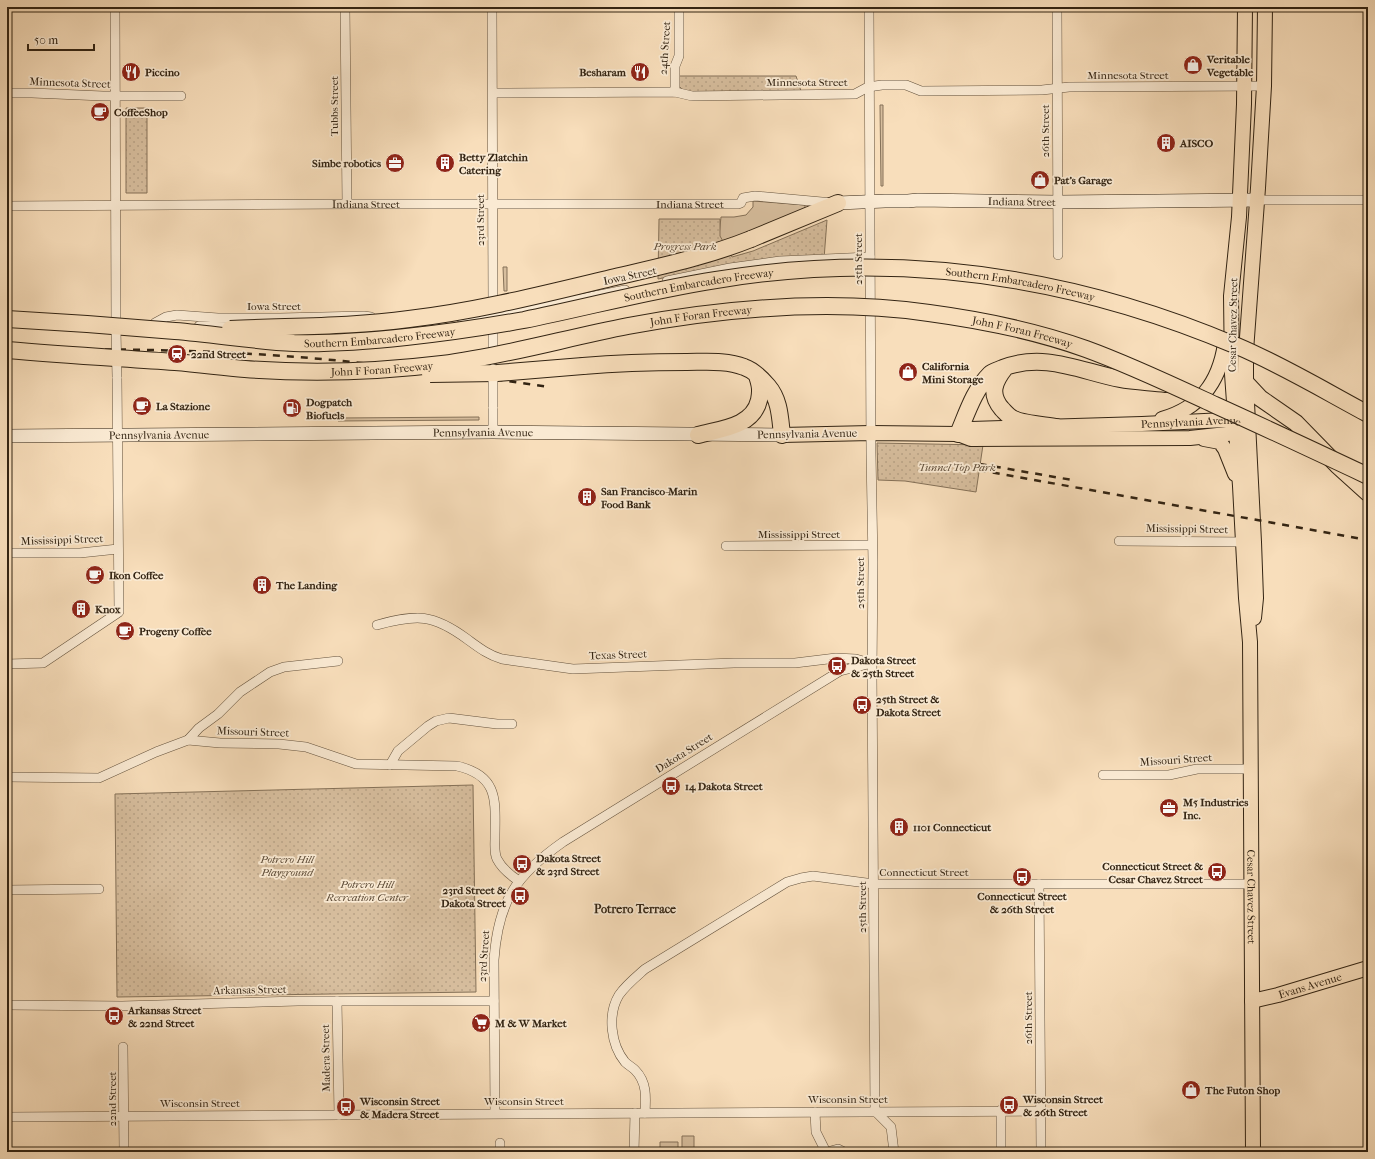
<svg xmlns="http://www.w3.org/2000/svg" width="1375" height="1159" font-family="'IM FELL French Canon',serif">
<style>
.green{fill:#d7be9e;stroke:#857158}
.park{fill:url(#park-dots);stroke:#857158}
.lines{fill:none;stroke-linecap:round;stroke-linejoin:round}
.street-casing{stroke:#64523d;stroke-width:10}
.secondary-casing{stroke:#332413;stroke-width:14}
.primary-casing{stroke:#332413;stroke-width:16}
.highway-casing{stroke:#332413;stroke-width:18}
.street{stroke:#faead3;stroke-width:9}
.secondary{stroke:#faead3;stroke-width:13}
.primary{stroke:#f8debb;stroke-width:14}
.highway{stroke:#f8debb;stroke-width:16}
.rail{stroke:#332413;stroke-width:2.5;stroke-dasharray:7 7;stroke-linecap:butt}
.street-bridge-casing{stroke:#64523d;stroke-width:10;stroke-linecap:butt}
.highway-bridge-casing{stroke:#332413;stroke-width:18;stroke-linecap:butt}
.street-bridge{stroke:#faead3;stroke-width:9}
.highway-bridge{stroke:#f8debb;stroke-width:16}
.labels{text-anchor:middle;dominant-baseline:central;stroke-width:3.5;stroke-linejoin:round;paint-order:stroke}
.street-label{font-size:11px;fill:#332413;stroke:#faead3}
.poi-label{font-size:11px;font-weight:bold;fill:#332413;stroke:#faead3;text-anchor:start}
.park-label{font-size:11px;font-style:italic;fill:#5c4a36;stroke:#faead3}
.neighbourhood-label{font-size:12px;font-weight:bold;fill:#332413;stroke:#faead3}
</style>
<defs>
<pattern id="park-dots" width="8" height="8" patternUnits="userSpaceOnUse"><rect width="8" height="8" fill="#d7be9e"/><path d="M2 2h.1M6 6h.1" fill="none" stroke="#b9a387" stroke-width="1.8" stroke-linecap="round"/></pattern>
</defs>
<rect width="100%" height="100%" fill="#f8debb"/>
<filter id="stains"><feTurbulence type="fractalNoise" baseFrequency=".005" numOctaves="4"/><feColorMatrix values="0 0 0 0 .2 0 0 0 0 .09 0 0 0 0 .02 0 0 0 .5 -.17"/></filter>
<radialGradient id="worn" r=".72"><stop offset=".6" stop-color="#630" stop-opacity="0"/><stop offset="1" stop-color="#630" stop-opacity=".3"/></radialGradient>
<path class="green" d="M880 105H883V186H881Z
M753 201 805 205V208L801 212 724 243 719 236 721 217H734L746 215 753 207Z
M503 267H507V291H504Z
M479 417V420L338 421V418Z
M682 1136H694V1152H682Z
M660 1142H678V1152H660Z"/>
<path class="park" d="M676 76H796L801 91 690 93 683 90 676 83Z
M126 108H147V193H126Z
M659 219H720V236L732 257 753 251 827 220 824 259 727 265 658 279Z
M877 443 983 445 976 492 905 481 878 480Z
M473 785 476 992 117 997 115 794Z"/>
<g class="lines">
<g class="street-casing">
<g id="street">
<path d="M115 7 116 330"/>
<path d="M345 7 347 204"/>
<path d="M492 7 493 308"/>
<path d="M869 7 871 453 873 562 872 673 875 1111 891 1127 894 1152"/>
<path d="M1057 7 1058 255"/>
<path d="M675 92V66L679 56V7"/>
<path d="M7 93H32L103 96H181"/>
<path d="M493 93 675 92 692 96 855 94 868 87 882 85H906L921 91 1042 90 1069 87 1264 86"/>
<path d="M1257 200H1368"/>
<path id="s1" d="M7 206 347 204H738L741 203 743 198 755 196 833 203"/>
<path d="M667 281 730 268 780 261 870 257"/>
<path d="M461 318 493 316 625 290"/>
<path d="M493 322V360"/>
<path d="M155 323 166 317 177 315 218 318H280L364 316 371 317"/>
<path d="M199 326 235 327"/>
<path d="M493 407V432"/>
<path d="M1119 541 1247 542"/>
<path d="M726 546 872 545"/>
<path d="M7 553H80L118 549"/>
<path d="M377 625C417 614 433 614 467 639 478 647 488 655 502 659L573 669 734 663H795L836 658 856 659 870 663"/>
<path d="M7 664 43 663 119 612 117 377"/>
<path d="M188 740 199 728 218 714 240 692 270 672 284 667 338 661"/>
<path d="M390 765 398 751 428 726 436 721 449 718 497 724H512"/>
<path d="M1103 775H1169L1197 769H1251"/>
<path d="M7 777 99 778 156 752 188 740 220 743 279 744 306 747 356 764 457 766C500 776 495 802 495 838 495 845 494 853 497 859 502 869 510 875 519 881"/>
<path d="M1039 884 1041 1152"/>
<path d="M7 890 99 889"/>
<path d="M337 1001 339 1115"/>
<path d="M7 1005 122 1006 298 1001H494"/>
<path d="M123 1047 124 1152"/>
<path d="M1001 1110V1152"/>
<path d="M815 1112 816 1132 826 1152"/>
<path d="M495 1113 494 960C498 901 516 875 563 842L840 671 872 663"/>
<path d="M645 1113C646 1097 647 1082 635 1070 632 1067 628 1065 625 1062 611 1045 607 1015 619 995 626 985 636 977 645 969L787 882 801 878 813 876 874 884H1251"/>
<path d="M7 1117 1040 1111"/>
<path d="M500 1143V1152"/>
<path d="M634 1152 635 1113"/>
<path d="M827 1152 838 1149 844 1152"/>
</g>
</g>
<g class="secondary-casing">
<g id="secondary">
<path id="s2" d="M838 203 885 201H908L918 200 1058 202 1257 200"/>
<path id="s3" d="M7 436 493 432 782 435"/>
</g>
</g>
<g class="primary-casing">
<g id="primary">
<path id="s4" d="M1245 7 1244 104 1239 217 1231 296 1232 374 1240 486 1246 598 1250 642 1253 1152"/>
<path d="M1162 419C1200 408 1219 383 1225 344"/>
<path d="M958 434 971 439 1190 438 1236 433 1243 429"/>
<path id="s5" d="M782 435 871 433 958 434 971 429 1142 424 1225 420H1234L1242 423"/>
<path d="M1204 439 1220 442 1225 449 1235 474"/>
<path d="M1254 618 1256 598 1254 542 1246 383V351L1258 188 1264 86 1265 7"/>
<path id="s6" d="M1252 1001 1278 995 1368 968"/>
</g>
</g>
<g class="highway-casing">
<path id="highway" d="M751 239 838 203
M583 366C617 363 652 362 687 362 705 362 727 360 744 367 753 370 762 379 768 386 780 400 780 418 782 435
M1005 368C994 382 989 394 1002 409 1006 413 1009 417 1014 419 1024 424 1046 425 1057 427
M1246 383 1260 398 1296 423 1337 465 1368 493
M958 434C967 413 974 390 990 374 993 371 999 370 1003 368 1044 352 1080 371 1120 379 1135 382 1151 382 1166 384
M698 435C720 429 753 427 759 400 761 390 760 385 757 376"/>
</g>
<use href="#street" class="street"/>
<use href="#secondary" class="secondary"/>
<use href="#primary" class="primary"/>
<use href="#highway" class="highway"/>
<path class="rail" d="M7 350C119 348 231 350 343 361 412 368 481 377 550 387
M980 464 1072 480
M979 470 1368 540"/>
<g class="street-bridge-casing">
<path id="street-bridge" d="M116 330 117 377
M493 369V407"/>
</g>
<g class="highway-bridge-casing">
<g id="highway-bridge">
<path id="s7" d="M7 319C63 322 119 326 175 331 214 334 254 341 294 343 330 344 369 341 406 337 445 333 485 327 524 320 588 307 651 290 716 280 896 250 1070 275 1237 346 1282 365 1325 391 1368 414"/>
<path d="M230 329C290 326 350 327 409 319 477 311 544 294 611 278 658 267 706 257 751 239"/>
<path id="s8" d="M7 350C63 355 119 358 175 362 199 364 222 367 245 369 311 374 376 372 442 364 505 356 566 338 628 326 725 308 831 299 929 313 981 320 1036 331 1086 349 1130 365 1172 385 1215 405 1266 428 1317 452 1368 476"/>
<path d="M430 374 497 373 583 366"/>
</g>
</g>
<use href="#street-bridge" class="street-bridge"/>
<use href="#highway-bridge" class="highway-bridge"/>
</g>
<defs>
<g id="shop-disc" transform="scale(1)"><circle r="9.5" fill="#8f2418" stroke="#faead3"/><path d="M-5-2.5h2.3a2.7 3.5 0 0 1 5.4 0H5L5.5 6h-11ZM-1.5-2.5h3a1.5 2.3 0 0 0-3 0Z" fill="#fff"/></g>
<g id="restaurant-disc" transform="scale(1)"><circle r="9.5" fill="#8f2418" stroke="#faead3"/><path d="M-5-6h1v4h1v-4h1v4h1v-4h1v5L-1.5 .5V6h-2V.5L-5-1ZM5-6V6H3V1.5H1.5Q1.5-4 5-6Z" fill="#fff"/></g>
<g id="cafe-disc" transform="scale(1)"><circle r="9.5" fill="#8f2418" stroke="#faead3"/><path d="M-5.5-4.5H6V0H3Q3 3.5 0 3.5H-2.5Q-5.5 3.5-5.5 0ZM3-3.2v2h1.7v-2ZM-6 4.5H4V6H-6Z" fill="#fff"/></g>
<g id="building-disc" transform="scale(1)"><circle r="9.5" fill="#8f2418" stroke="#faead3"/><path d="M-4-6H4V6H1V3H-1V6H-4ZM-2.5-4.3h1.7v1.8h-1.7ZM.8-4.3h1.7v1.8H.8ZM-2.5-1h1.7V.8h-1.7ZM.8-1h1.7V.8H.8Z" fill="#fff"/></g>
<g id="office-disc" transform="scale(1)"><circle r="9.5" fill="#8f2418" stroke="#faead3"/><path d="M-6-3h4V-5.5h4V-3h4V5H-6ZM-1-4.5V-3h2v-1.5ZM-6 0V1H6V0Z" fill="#fff"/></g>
<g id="station-disc" transform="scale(1)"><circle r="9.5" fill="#8f2418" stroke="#faead3"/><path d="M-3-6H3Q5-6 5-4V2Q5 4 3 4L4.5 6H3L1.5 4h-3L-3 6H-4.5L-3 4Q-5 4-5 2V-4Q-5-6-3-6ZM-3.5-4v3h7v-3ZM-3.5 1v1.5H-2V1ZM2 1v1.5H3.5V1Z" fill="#fff"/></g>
<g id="fuel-disc" transform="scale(1)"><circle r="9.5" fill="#8f2418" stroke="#faead3"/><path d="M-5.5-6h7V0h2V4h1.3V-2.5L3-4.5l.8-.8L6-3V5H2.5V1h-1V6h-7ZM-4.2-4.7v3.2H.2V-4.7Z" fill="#fff"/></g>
<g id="bus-disc" transform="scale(1)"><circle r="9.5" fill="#8f2418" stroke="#faead3"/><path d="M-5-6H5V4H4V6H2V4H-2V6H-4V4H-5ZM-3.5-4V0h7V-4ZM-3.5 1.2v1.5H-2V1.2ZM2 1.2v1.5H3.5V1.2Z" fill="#fff"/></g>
<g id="supermarket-disc" transform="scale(1)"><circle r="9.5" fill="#8f2418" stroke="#faead3"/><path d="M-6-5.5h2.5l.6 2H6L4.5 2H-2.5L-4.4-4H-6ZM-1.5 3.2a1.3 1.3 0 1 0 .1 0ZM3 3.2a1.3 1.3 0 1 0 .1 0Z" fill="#fff"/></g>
</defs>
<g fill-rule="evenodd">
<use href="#shop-disc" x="1193" y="65"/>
<use href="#restaurant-disc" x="131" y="72"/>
<use href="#restaurant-disc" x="640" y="72"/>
<use href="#cafe-disc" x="100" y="112"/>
<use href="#building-disc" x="1166" y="143"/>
<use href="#office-disc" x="395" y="163"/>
<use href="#building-disc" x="445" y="163"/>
<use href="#shop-disc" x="1040" y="180"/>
<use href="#station-disc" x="177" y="354"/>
<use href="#shop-disc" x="908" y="372"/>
<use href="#cafe-disc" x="142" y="406"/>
<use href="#fuel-disc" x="292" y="408"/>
<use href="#building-disc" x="587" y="497"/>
<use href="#cafe-disc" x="95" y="575"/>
<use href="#building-disc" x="262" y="585"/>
<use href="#building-disc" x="81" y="609"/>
<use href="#cafe-disc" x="125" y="631"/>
<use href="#bus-disc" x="837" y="666"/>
<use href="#bus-disc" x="862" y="705"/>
<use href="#bus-disc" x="671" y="786"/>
<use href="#office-disc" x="1169" y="808"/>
<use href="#building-disc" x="899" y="827"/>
<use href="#bus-disc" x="522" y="864"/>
<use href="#bus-disc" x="1217" y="872"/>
<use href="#bus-disc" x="1022" y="877"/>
<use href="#bus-disc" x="520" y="896"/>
<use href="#bus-disc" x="114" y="1016"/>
<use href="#supermarket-disc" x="481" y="1023"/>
<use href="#shop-disc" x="1191" y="1090"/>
<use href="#bus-disc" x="1009" y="1105"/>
<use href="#bus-disc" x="346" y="1107"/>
</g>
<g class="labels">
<g class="street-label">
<text transform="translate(665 48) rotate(-86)">24th Street</text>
<text x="1128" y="75">Minnesota Street</text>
<text x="807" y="82">Minnesota Street</text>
<text transform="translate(70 83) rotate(2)">Minnesota Street</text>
<text transform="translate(334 106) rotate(-90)">Tubbs Street</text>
<text transform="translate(1045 131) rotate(-90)">26th Street</text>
<text stroke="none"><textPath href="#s2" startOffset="184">Indiana Street</textPath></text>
<text stroke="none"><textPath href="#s1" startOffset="359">Indiana Street</textPath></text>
<text stroke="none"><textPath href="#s1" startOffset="683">Indiana Street</textPath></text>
<text transform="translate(480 220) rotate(-90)">23rd Street</text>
<text transform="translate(858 259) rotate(-90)">25th Street</text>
<text transform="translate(630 276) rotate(-12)">Iowa Street</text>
<text stroke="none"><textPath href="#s7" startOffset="1022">Southern Embarcadero Freeway</textPath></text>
<text stroke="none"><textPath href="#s7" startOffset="698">Southern Embarcadero Freeway</textPath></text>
<text x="274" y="306">Iowa Street</text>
<text stroke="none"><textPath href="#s8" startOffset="700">John F Foran Freeway</textPath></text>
<text transform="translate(1233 325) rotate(-89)">Cesar Chavez Street</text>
<text stroke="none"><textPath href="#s8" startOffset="1024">John F Foran Freeway</textPath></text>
<text stroke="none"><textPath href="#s7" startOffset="374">Southern Embarcadero Freeway</textPath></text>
<text stroke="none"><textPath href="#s8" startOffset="376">John F Foran Freeway</textPath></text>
<text stroke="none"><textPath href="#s5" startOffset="410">Pennsylvania Avenue</textPath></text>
<text stroke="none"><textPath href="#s3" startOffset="476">Pennsylvania Avenue</textPath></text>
<text transform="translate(807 434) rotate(-1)">Pennsylvania Avenue</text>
<text stroke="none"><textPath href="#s3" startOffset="152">Pennsylvania Avenue</textPath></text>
<text transform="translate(1187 529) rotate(1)">Mississippi Street</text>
<text x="799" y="534">Mississippi Street</text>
<text transform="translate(62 540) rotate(-2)">Mississippi Street</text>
<text transform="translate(860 583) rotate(-90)">25th Street</text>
<text transform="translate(618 655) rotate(-2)">Texas Street</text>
<text transform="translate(253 732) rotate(2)">Missouri Street</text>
<text transform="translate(684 753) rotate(-32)">Dakota Street</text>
<text transform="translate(1176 760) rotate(-4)">Missouri Street</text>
<text x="924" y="872">Connecticut Street</text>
<text stroke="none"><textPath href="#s4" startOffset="891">Cesar Chavez Street</textPath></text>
<text transform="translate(862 907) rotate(-90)">25th Street</text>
<text transform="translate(484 956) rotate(-86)">23rd Street</text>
<text stroke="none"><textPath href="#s6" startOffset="60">Evans Avenue</textPath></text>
<text transform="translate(250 990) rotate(-1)">Arkansas Street</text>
<text transform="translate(1028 1018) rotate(-90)">26th Street</text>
<text transform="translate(326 1058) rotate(-91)">Madera Street</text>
<text transform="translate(112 1099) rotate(-90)">22nd Street</text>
<text x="848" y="1099">Wisconsin Street</text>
<text x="524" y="1101">Wisconsin Street</text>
<text x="200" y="1103">Wisconsin Street</text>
</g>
<g class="poi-label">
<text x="1207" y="59">Veritable<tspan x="1207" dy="13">Vegetable</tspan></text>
<text x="145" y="72">Piccino</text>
<text x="626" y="72" text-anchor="end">Besharam</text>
<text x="114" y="112">CoffeeShop</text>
<text x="1180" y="143">AISCO</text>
<text x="459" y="157">Betty Zlatchin<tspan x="459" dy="13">Catering</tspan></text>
<text x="381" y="163" text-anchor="end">Simbe robotics</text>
<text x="1054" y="180">Pat's Garage</text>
<text x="191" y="354">22nd Street</text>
<text x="922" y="366">California<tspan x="922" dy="13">Mini Storage</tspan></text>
<text x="306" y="402">Dogpatch<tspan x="306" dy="13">Biofuels</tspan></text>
<text x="156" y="406">La Stazione</text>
<text x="601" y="491">San Francisco-Marin<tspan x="601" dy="13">Food Bank</tspan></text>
<text x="109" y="575">Ikon Coffee</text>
<text x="276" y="585">The Landing</text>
<text x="95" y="609">Knox</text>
<text x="139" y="631">Progeny Coffee</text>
<text x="851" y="660">Dakota Street<tspan x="851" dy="13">&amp; 25th Street</tspan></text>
<text x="876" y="699">25th Street &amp;<tspan x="876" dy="13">Dakota Street</tspan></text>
<text x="685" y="786">14 Dakota Street</text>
<text x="1183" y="802">M5 Industries<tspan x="1183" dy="13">Inc.</tspan></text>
<text x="913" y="827">1101 Connecticut</text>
<text x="536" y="858">Dakota Street<tspan x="536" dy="13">&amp; 23rd Street</tspan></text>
<text x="1203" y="866" text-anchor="end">Connecticut Street &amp;<tspan x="1203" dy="13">Cesar Chavez Street</tspan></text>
<text x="506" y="890" text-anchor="end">23rd Street &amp;<tspan x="506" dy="13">Dakota Street</tspan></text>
<text x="1022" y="896" text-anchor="middle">Connecticut Street<tspan x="1022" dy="13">&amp; 26th Street</tspan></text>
<text x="128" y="1010">Arkansas Street<tspan x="128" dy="13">&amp; 22nd Street</tspan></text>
<text x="495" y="1023">M &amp; W Market</text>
<text x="1205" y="1090">The Futon Shop</text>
<text x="1023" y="1099">Wisconsin Street<tspan x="1023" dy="13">&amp; 26th Street</tspan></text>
<text x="360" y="1101">Wisconsin Street<tspan x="360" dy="13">&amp; Madera Street</tspan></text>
</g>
<g class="park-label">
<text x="685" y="246">Progress Park</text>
<text x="957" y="467">Tunnel Top Park</text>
<text x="287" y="859">Potrero Hill<tspan x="287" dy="13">Playground</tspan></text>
<text x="367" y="884">Potrero Hill<tspan x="367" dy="13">Recreation Center</tspan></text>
</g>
<g class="neighbourhood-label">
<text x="635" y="909">Potrero Terrace</text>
</g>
</g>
<rect width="1375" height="1159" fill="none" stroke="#f8debb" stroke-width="24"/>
<rect x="8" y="8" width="1359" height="1143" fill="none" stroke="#332413" stroke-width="2"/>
<rect x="12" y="12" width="1351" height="1135" fill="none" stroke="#332413"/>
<path d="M28 44v6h66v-6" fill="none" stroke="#332413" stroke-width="2"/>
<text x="34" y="44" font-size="12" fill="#332413" stroke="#faead3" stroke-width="3" paint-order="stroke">50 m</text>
<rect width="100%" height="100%" filter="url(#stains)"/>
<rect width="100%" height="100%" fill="url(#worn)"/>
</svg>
